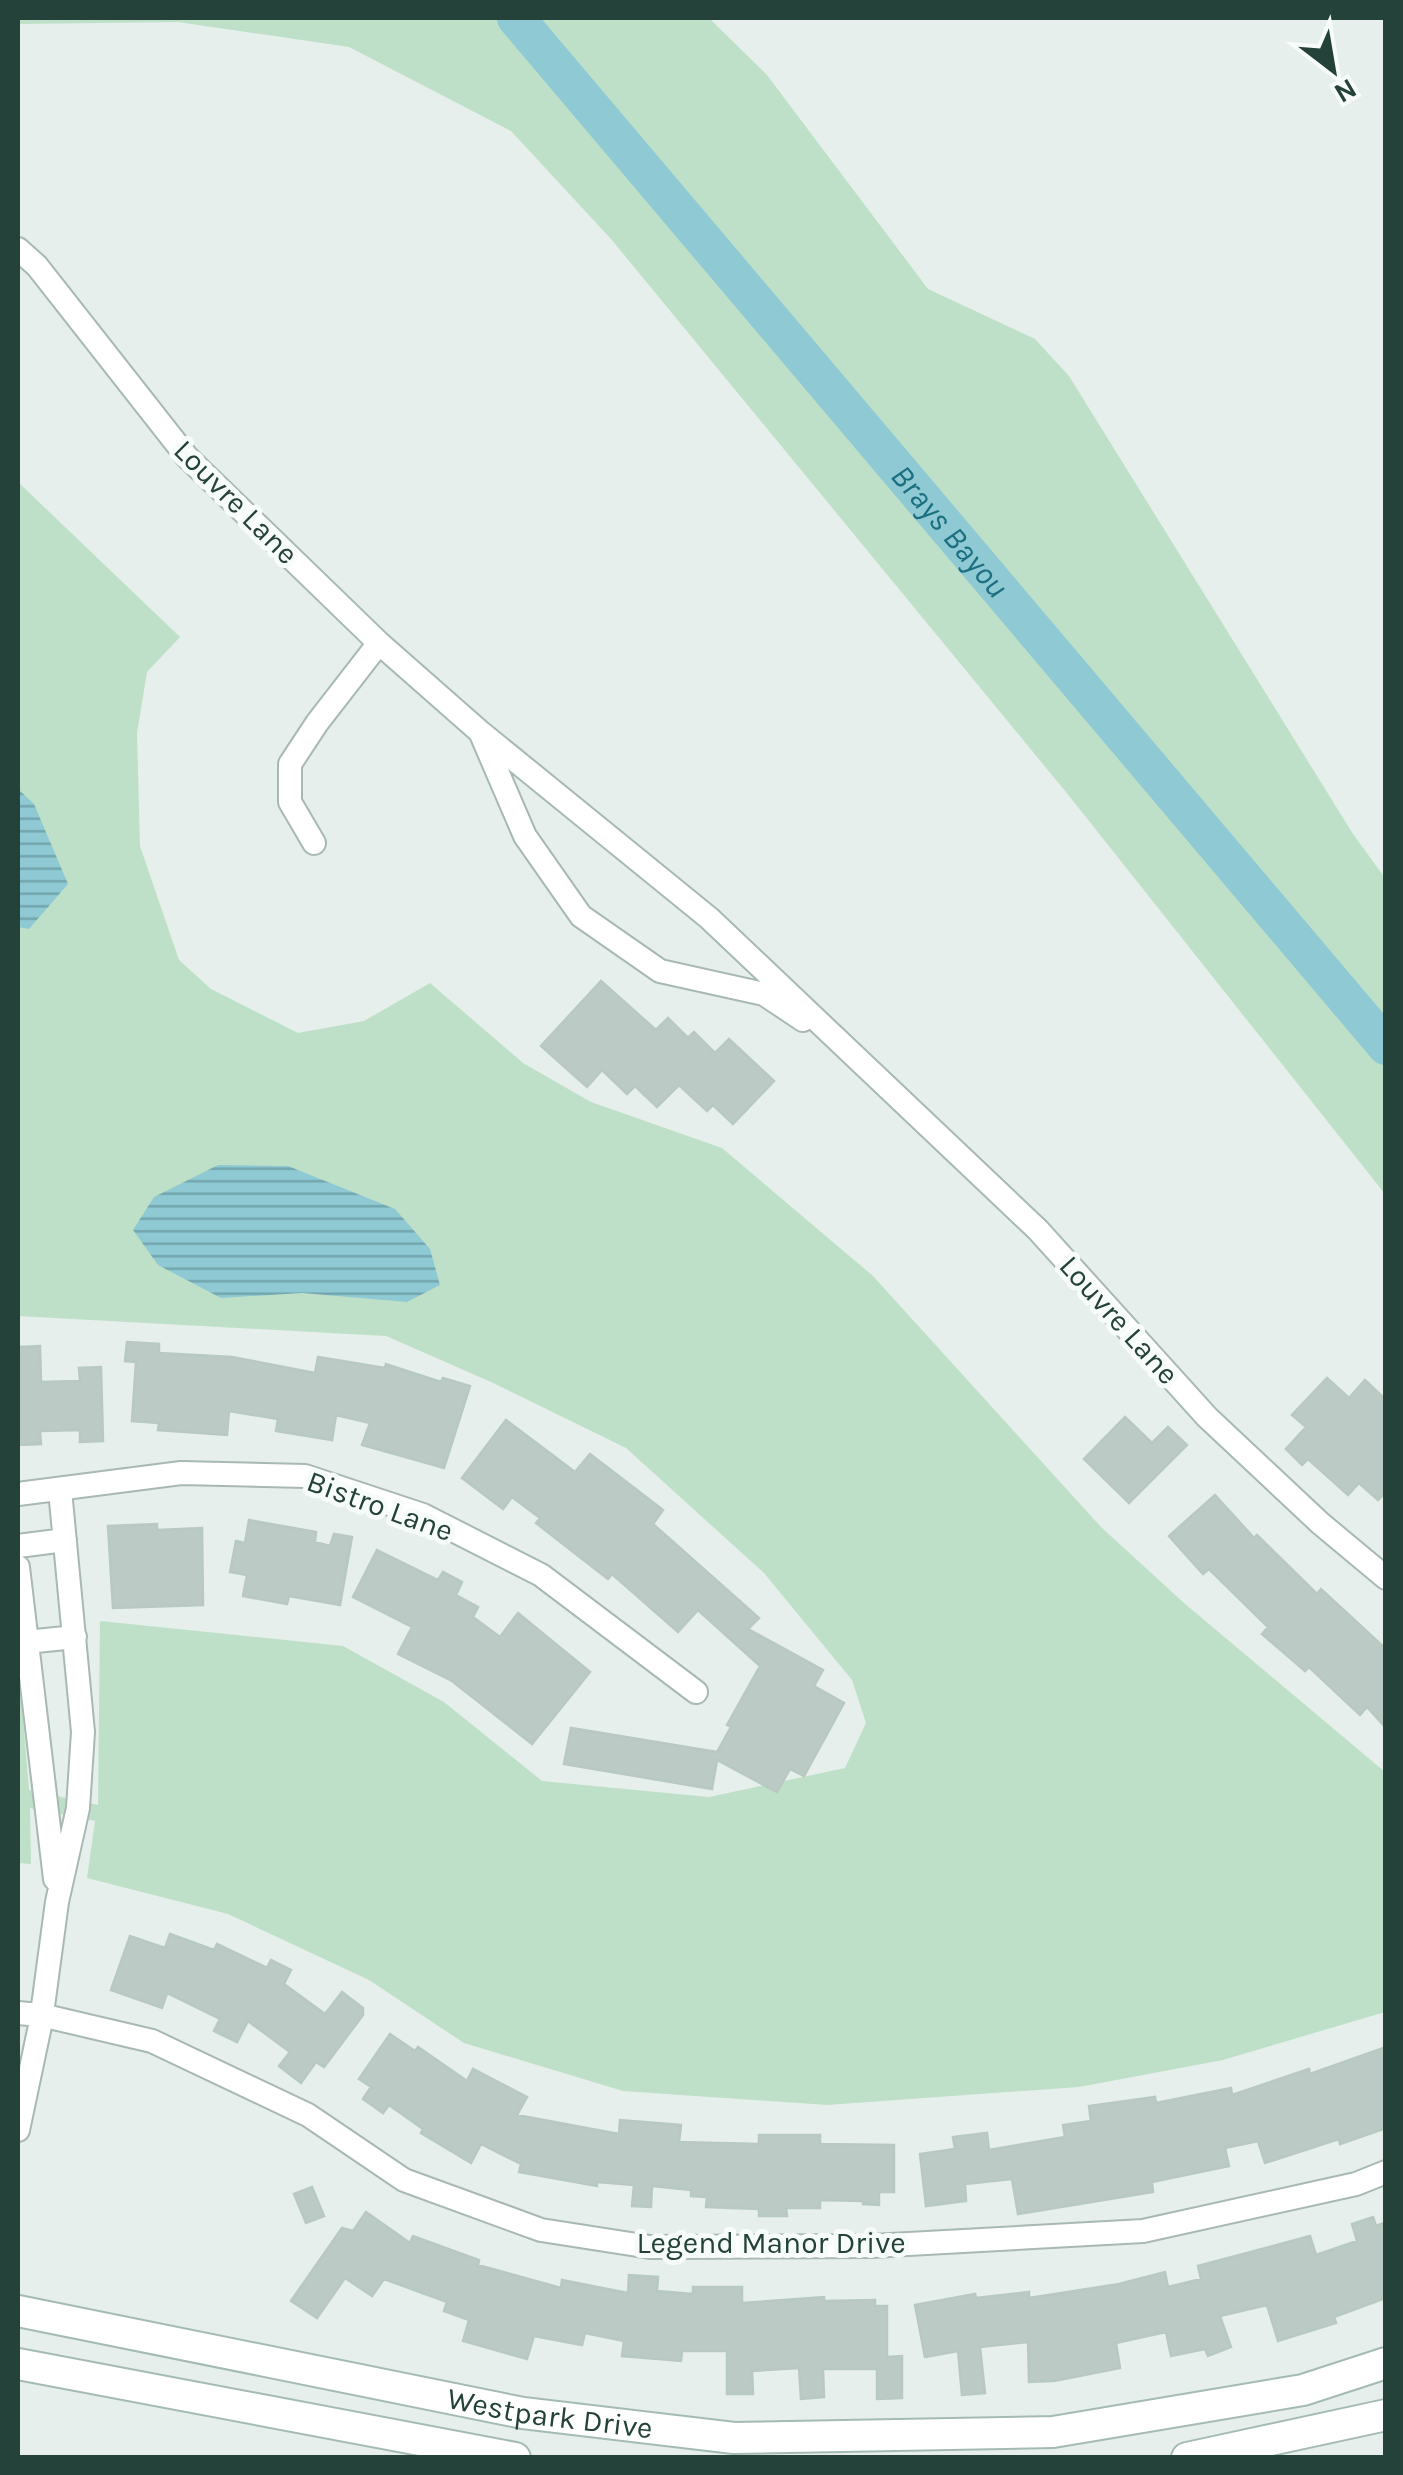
<svg xmlns="http://www.w3.org/2000/svg" width="1403" height="2475" font-family="Karla,sans-serif">
<style>
.green{fill:#bfe0c8}
.water{fill:url(#water-rules)}
.lines{fill:none;stroke-linecap:round;stroke-linejoin:round}
.river{stroke:#8ec9d4;stroke-width:38}
.building{fill:#bbcac4;stroke:#b8c9c2;stroke-width:2.5}
.minor-casing{stroke:#a8b8b2;stroke-width:26}
.secondary-casing{stroke:#a4bbb3;stroke-width:34}
.minor{stroke:#fff;stroke-width:22}
.secondary{stroke:#fff;stroke-width:30}
.labels{text-anchor:middle;dominant-baseline:central;stroke-width:10;stroke-linejoin:round;paint-order:stroke}
.street-label{font-size:30px;fill:#24423a;stroke:#f7fbf9}
.water-label{font-size:32px;font-style:italic;fill:#1c6f80;stroke:#f7fbf9}
</style>
<defs>
<pattern id="water-rules" width="6" height="5" patternUnits="userSpaceOnUse" patternTransform="scale(2.5)"><rect width="6" height="5" fill="#8ec9d4"/><path d="M0 2.5h6" fill="none" stroke="#74a5ad"/></pattern>
</defs>
<rect width="100%" height="100%" fill="#e6efeb"/>
<path class="green" d="M18 18H709L767 75 928 289 1035 339 1069 376 1353 834 1385 878V1194L1070 797 611 239 511 131 349 47 178 22 18 24Z
M18 482 180 637 147 672 137 733 140 846 179 960 211 989 298 1033 364 1021 430 983 523 1063 591 1102 722 1148 873 1276 1101 1527 1184 1603 1385 1772V2012L1223 2060 1079 2087 827 2105 623 2091 464 2043 369 1980 228 1914 87 1878 95 1821 30 1808 31 1864 18 1863V1657L29 1790 98 1805 100 1621 343 1646 444 1702 542 1781 709 1797 845 1768 866 1723 852 1680 764 1573 626 1448 491 1382 386 1336 18 1316Z"/>
<path class="water" d="M18 789 34 804 68 884 29 929 18 927Z
M218 1165 288 1166 395 1209 430 1249 440 1285 407 1302 302 1293 221 1298 158 1265 133 1230 154 1197Z"/>
<g class="lines">
<path class="river" id="s1" d="M516 18 1386 1046"/>
</g>
<path class="building" d="M601 981 656 1030 668 1018 688 1038 694 1032 715 1053 729 1039 774 1081 733 1124 713 1105 707 1111 679 1085 657 1107 635 1086 627 1094 602 1070 587 1087 541 1046Z
M127 1342 159 1344V1353L232 1357 315 1373 318 1357 385 1368 386 1364 441 1382 443 1378 470 1386 444 1468 362 1445 370 1423 336 1415 332 1440 276 1431 278 1419 229 1411 227 1435 158 1430 159 1423 132 1421 136 1362 125 1361Z
M40 1346 41 1382 80 1381 79 1368 101 1367 103 1441 80 1442V1430L40 1431 41 1444 18 1445V1347Z
M1327 1378 1349 1398 1365 1380 1386 1400V1492L1378 1500 1359 1483 1348 1495 1308 1459 1302 1465 1286 1449 1306 1427 1292 1415Z
M1125 1417 1152 1443 1168 1427 1187 1445 1129 1503 1084 1459Z
M506 1420 575 1472 590 1454 663 1510 653 1524 759 1618 748 1629 823 1670 814 1686 844 1703 804 1776 790 1769 777 1792 717 1760 712 1789 564 1764 571 1728 717 1752 731 1727 727 1725 760 1666 698 1610 678 1632 612 1574 608 1579 536 1523 540 1518 512 1497 503 1509 462 1478Z
M1215 1495 1254 1538 1257 1535 1317 1594 1321 1589 1386 1649V1728L1367 1707 1360 1715 1309 1667 1305 1671 1262 1634 1268 1627 1209 1569 1203 1574 1169 1536Z
M249 1520 316 1532 315 1542 330 1546 334 1534 352 1537 340 1605 289 1596 287 1604 243 1596 247 1575 230 1572 236 1541 245 1543Z
M157 1524V1530L202 1528 203 1605 113 1608 108 1526Z
M377 1550 438 1580 443 1572 462 1582 456 1595 478 1607 473 1617 500 1637 518 1613 590 1672 532 1744 452 1681 398 1654 412 1627 353 1597Z
M170 1934 214 1950 217 1944 267 1968 271 1960 291 1970 284 1984 325 2014 342 1992 363 2008V2015L324 2067 316 2062 301 2083 279 2066 290 2052 248 2021 237 2042 214 2031 220 2019 167 1993 162 2008 111 1990 130 1936 165 1948Z
M390 2034 415 2051 418 2047 467 2081 473 2069 527 2097 517 2115 619 2134 620 2120 681 2125 679 2142 759 2144V2135H820V2144L894 2145V2192H879V2205L863 2204V2201L820 2200V2208H786L787 2216H759V2209L706 2207 707 2197 691 2196V2190L652 2186 651 2207 632 2206 634 2185 597 2182V2186L519 2172 521 2164 481 2144 471 2163 421 2133 423 2129 389 2105 383 2113 363 2099 371 2087 359 2079Z
M1386 2047V2128L1340 2144 1339 2139 1265 2163 1258 2141 1225 2148 1229 2166 1152 2182 1153 2192 1018 2214 1012 2179 965 2184 966 2201 926 2206 920 2154 955 2149 953 2137 987 2133 989 2150 1065 2137 1063 2125 1091 2121 1089 2106 1155 2097 1156 2103 1231 2088 1232 2095 1309 2069 1310 2074Z
M312 2187 324 2216 306 2223 294 2194Z
M366 2212 410 2243 413 2236 479 2260 478 2265 561 2288 562 2280 628 2293 629 2275 658 2277 657 2291 693 2294V2287H742V2303L824 2297V2301L875 2300V2306H887V2357L902 2356V2398L877 2399V2369H823L824 2397 801 2399 799 2368 752 2371 753 2394H727V2351H682L681 2361 622 2356 624 2341 585 2333 582 2345 534 2336 527 2359 463 2341 469 2320 444 2311 447 2302 384 2279 372 2296 345 2278 317 2318 291 2301 342 2228 353 2231Z
M1373 2217 1376 2226 1386 2222V2298L1334 2317 1336 2323 1278 2341 1267 2305 1220 2316 1231 2347 1208 2356 1205 2349 1171 2356 1166 2332 1116 2343 1120 2368 1054 2381 1029 2382 1028 2342 980 2347 985 2393 962 2395 958 2351 925 2357 915 2305 975 2294 976 2298 1029 2292V2298L1119 2284 1165 2272 1168 2287 1201 2279 1198 2266 1310 2236 1316 2255 1357 2241 1352 2224Z"/>
<g class="lines">
<g class="minor-casing">
<path id="minor" d="M18 249 37 266 187 457 379 643 479 731 709 918 1038 1230 1207 1417 1320 1523 1386 1578
M481 734 525 836 581 916 660 971 764 994 803 1020
M314 843 290 802V764L317 723 379 643
M18 1494 181 1473 305 1476 423 1515 541 1575 696 1692
M18 1546 65 1540
M18 1567 55 1879
M26 1642 75 1637
M18 2013 41 2015 152 2041 308 2115 404 2180 541 2230 650 2247 872 2246 1143 2231 1356 2184 1386 2172
M18 2130 41 2021 57 1902 78 1808 83 1732 60 1490"/>
</g>
<g class="secondary-casing">
<g id="secondary">
<path id="s2" d="M18 2311 523 2413 734 2438 1053 2432 1303 2390 1386 2363"/>
<path d="M18 2364 515 2458"/>
<path d="M1187 2458 1386 2415"/>
</g>
</g>
<use href="#minor" class="minor"/>
<use href="#secondary" class="secondary"/>
</g>
<g class="labels">
<g class="street-label">
<text transform="translate(236 502) rotate(45)">Louvre Lane</text>
<text transform="translate(1119 1320) rotate(48)">Louvre Lane</text>
<text transform="translate(380 1506) rotate(20)">Bistro Lane</text>
<text x="771" y="2243">Legend Manor Drive</text>
<text stroke="none"><textPath href="#s2" startOffset="542">Westpark Drive</textPath></text>
</g>
<g class="water-label">
<text stroke="none"><textPath href="#s1" startOffset="672">Brays Bayou</textPath></text>
</g>
</g>
<rect width="1403" height="2475" fill="none" stroke="#24423a" stroke-width="40"/>
<g transform="translate(1333 70) rotate(149)" stroke="#f7fbf9" stroke-width="8" paint-order="stroke">
<path d="M0-8L18 38L0 25L-18 38Z" fill="#24423a"/>
<text y="-15" font-size="28" font-weight="bold" text-anchor="middle" fill="#24423a">N</text>
</g>
</svg>
